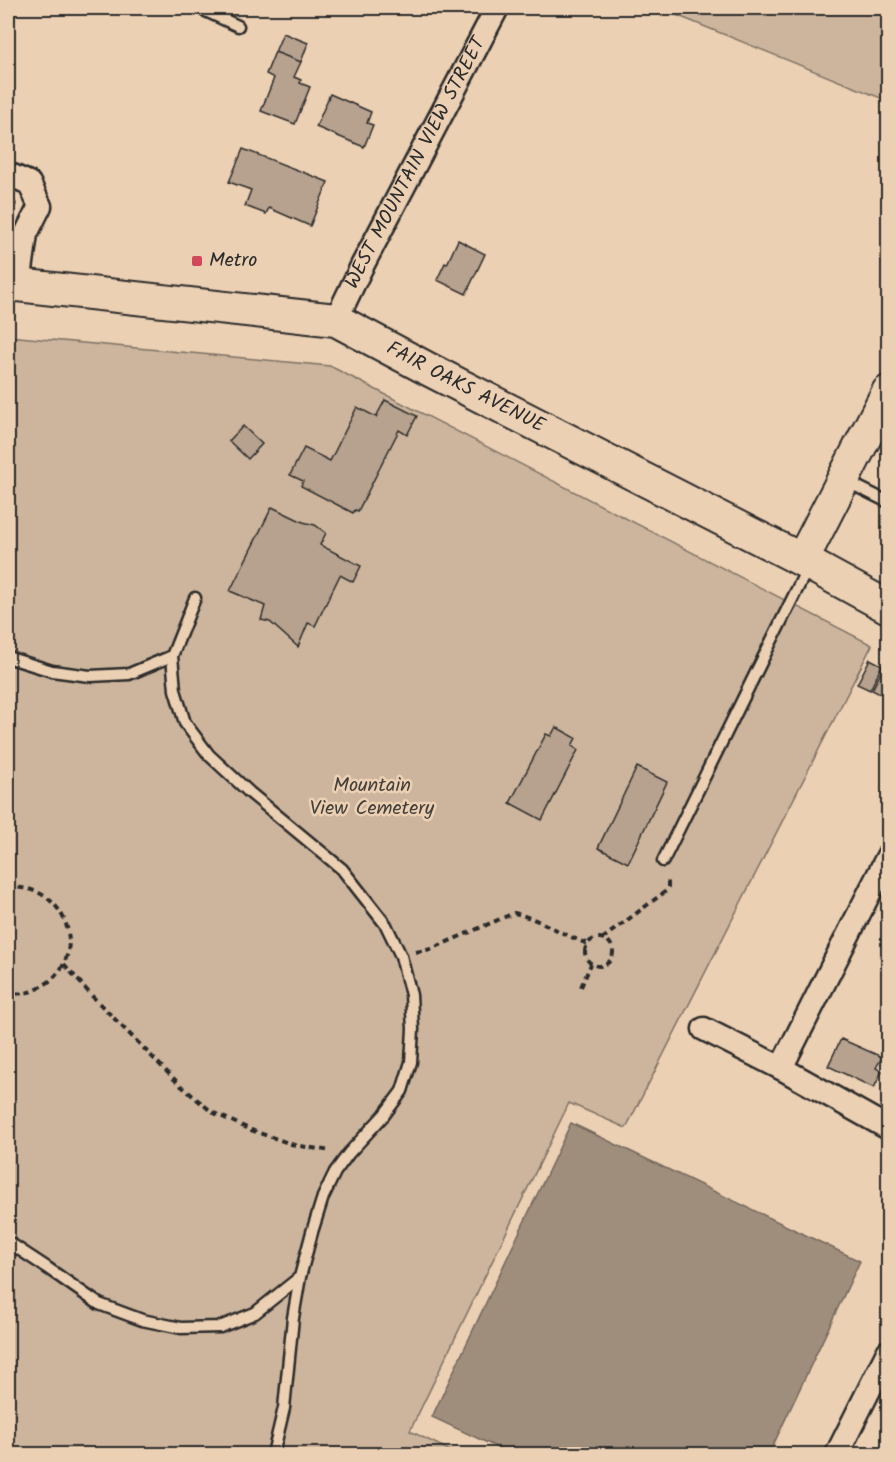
<svg xmlns="http://www.w3.org/2000/svg" width="896" height="1462" font-family="Kalam,sans-serif">
<style>
.green{fill:#cdb59d;stroke:#7c7064;stroke-width:1.5}
.water{fill:#a08e7d;stroke:#71665c;stroke-width:1.5}
.building{fill:#b6a28e;stroke:#2b2b2b;stroke-width:1.5}
.lines{fill:none;stroke-linecap:round;stroke-linejoin:round}
.lane-casing{stroke:#2b2b2b;stroke-width:15}
.street-casing{stroke:#2b2b2b;stroke-width:27}
.secondary-casing{stroke:#2b2b2b;stroke-width:36}
.path{stroke:#2b2b2b;stroke-width:4;stroke-dasharray:6 4.5;stroke-linecap:butt}
.lane{stroke:#ecd0b3;stroke-width:10}
.street{stroke:#ecd0b3;stroke-width:22}
.secondary{stroke:#ecd0b3;stroke-width:32}
.poi-dot{fill:#d1495b;stroke:#ecd0b3;stroke-width:2}
.labels{text-anchor:middle;dominant-baseline:central;stroke-width:5;stroke-linejoin:round;paint-order:stroke}
.street-label{font-size:20px;fill:#2b2b2b;stroke:#ecd0b3}
.poi-label{font-size:20px;fill:#2b2b2b;stroke:#ecd0b3;text-anchor:start}
.park-label{font-size:20px;fill:#43403c;stroke:#ecd0b3}
</style>
<rect width="100%" height="100%" fill="#ecd0b3"/>
<filter id="ink" filterUnits="userSpaceOnUse"><feTurbulence type="fractalNoise" baseFrequency=".0167" numOctaves="2"/><feDisplacementMap in="SourceGraphic" scale="12" xChannelSelector="R" yChannelSelector="G"/><feConvolveMatrix kernelMatrix="1 2 1 2 8 2 1 2 1" color-interpolation-filters="sRGB"/></filter>
<g filter="url(#ink)">
<path class="green" d="M659 8H888V101Z
M8 336 330 366 872 645 626 1128 569 1103 410 1431 457 1454H8Z"/>
<path class="water" d="M571 1123 860 1261 769 1454H511L432 1417Z"/>
<path class="building" d="M283 33 308 43 301 62 275 52Z
M275 52 301 62 294 77 301 80 300 83 310 87 295 124 261 111 274 78 266 74Z
M330 94 371 112 367 123 373 125 364 147 316 127Z
M243 149 328 182 310 226 269 208 266 214 245 206 251 190 229 182Z
M8 192 11 194 16 204 8 221Z
M458 240 485 254 466 294 437 280 445 263 447 264Z
M385 400 417 416 407 435 399 430 358 511 355 510 353 513 301 486 303 481 290 475 304 448 330 461 357 407 376 417Z
M243 426 262 444 248 459 229 441Z
M272 507 303 522 315 525 326 533 320 545 361 566 353 582 340 575 315 626 308 623 298 647 270 622 261 620 265 606 230 591Z
M870 659 882 665 870 690 857 684Z
M885 664 888 665V698L872 690Z
M556 727 576 738 572 746 578 750 542 820 510 803 546 734 551 736Z
M637 767 667 782 628 863 598 848Z
M841 1039 882 1057 876 1068 882 1071 874 1088 828 1066Z"/>
<g class="lines">
<g class="lane-casing">
<path id="lane" d="M199 8 238 26
M846 481 888 502
M195 598 172 656 175 690 185 723 209 755 249 792 342 869 386 925 401 956 411 995 413 1029 411 1062 402 1091 384 1115 349 1153 335 1172 323 1197 312 1232 300 1277 293 1318 284 1408 273 1454
M8 656 10 658 52 671 90 676 129 674 172 656
M663 861 808 567
M8 1242 46 1267 99 1304 142 1320 181 1328 220 1327 255 1313 300 1277"/>
</g>
<g class="street-casing">
<g id="street">
<path d="M8 174 29 183 40 206 26 234 19 285"/>
<path id="s1" d="M336 320 361 268 497 8"/>
<path d="M704 1029 781 1068 888 1128"/>
<path d="M781 1068 888 856"/>
<path d="M837 1454 888 1352"/>
</g>
</g>
<g class="secondary-casing">
<g id="secondary">
<path id="s2" d="M8 284 336 320 428 369 802 560 888 607"/>
<path d="M802 560 888 392"/>
</g>
</g>
<path class="path" d="M8 889C12 889 17 887 22 888 66 893 86 950 51 980 48 983 43 985 39 988 31 993 17 995 8 992
M585 952a14 14 0 1 1 28 0a14 14 0 1 1-28 0Z
M602 939 666 891 668 887V877
M416 952 431 949 514 913C540 919 563 935 588 944
M64 964 92 996 180 1085 212 1112 251 1130 294 1145 331 1151
M581 987 591 964"/>
<use href="#lane" class="lane"/>
<use href="#street" class="street"/>
<use href="#secondary" class="secondary"/>
</g>
</g>
<rect class="poi-dot" x="191" y="255" width="12" height="12" rx="3"/>
<g class="labels">
<g class="street-label">
<text stroke="none"><textPath href="#s1" startOffset="176">WEST MOUNTAIN VIEW STREET</textPath></text>
<text stroke="none"><textPath href="#s2" startOffset="476">FAIR OAKS AVENUE</textPath></text>
</g>
<g class="poi-label">
<text x="209" y="261">Metro</text>
</g>
<g class="park-label">
<text x="372" y="786">Mountain<tspan x="372" dy="23">View Cemetery</tspan></text>
</g>
</g>
<rect width="896" height="1462" fill="none" stroke="#ecd0b3" stroke-width="30"/>
<rect x="15" y="15" width="866" height="1432" fill="none" stroke="#2b2b2b" stroke-width="2" filter="url(#ink)"/>
</svg>
